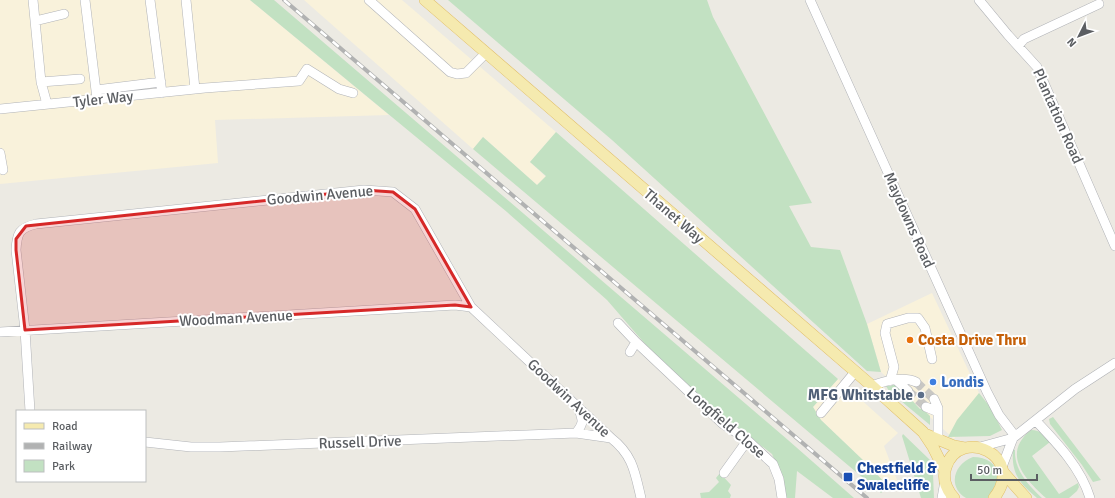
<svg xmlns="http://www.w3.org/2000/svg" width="1115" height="498" font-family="Signika,sans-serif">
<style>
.commercial{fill:#f9f2db}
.green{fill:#c2e1c2}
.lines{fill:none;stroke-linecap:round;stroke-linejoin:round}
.minor-tunnel{stroke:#c8c7c3;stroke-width:9;stroke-dasharray:9 4.5;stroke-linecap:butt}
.minor-casing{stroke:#b1b3b7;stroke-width:10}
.major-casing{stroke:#e1be68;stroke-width:12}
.minor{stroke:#fff;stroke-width:9}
.major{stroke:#f5eaaf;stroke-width:11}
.rail-casing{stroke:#b1b2b2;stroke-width:4}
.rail{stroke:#fff;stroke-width:2.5;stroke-dasharray:8;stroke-linecap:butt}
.marked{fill:#d62828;fill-opacity:0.2;stroke:#d62828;stroke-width:3;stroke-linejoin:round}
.food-dot{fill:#e8710a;stroke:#fff;stroke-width:1.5}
.shop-dot{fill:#3f7fe0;stroke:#fff;stroke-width:1.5}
.service-dot{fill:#5c6f8a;stroke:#fff;stroke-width:1.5}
.transit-dot{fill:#1a4fb4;stroke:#fff;stroke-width:1.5}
.labels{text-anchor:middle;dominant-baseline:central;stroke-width:4;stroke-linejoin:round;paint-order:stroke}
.street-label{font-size:15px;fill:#5b5e62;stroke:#fff}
.food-label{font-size:15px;font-weight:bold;fill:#c56008;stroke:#fff;text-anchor:start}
.shop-label{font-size:15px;font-weight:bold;fill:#366cbe;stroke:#fff;text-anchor:start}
.service-label{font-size:15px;font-weight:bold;fill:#4e5e75;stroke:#fff;text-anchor:end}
.transit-label{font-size:15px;font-weight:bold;fill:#164399;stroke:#fff;text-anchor:start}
</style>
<rect width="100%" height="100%" fill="#eceae3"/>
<path class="commercial" d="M0 0H250L389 115 215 120 218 163 0 184Z
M304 0H402L556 132 530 162 546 177 537 185 483 137 473 149Z
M932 293 979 393 954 439 881 372 867 324Z
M838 379 898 433 884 446 902 493 889 487 865 462 821 420 813 407Z"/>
<path class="green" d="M250 0H274L788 440 854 498H833L797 471 795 498H784L780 473 772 454 713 409 646 345 607 300 507 212Z
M448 0H707L713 17 812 203 789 206 811 247 840 250 867 324 881 372 867 371 612 140Z
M556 132 838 379 813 407 821 420 865 462 889 487 881 493 473 149 483 137 537 185 546 176 530 162Z
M892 383C903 388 911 400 920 409L922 408 930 416V425L889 391 886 386Z
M979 393 991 408 1002 430 990 436 948 437 957 420Z
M1053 417 1101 480 1093 482 1082 465 1050 424 1049 419Z
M1031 430C1041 430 1044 435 1050 442L1032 456 1059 494 1078 483 1079 487 1077 491 1069 498H1046C1025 479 1001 454 1031 430Z
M903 434 930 460 933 474 934 498H921L902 436Z
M1013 449 1015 450C1014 470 1028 485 1042 498H1037C1019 483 1011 473 1013 449Z
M973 457C987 457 996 463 999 477L989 498H966C947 486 954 464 973 457Z
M720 473 731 485 728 491 731 495 730 498H701L700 493 709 492 719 482 716 478Z"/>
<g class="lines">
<path class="minor-tunnel" d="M916 382 934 399
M908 391 926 407"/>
<g class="minor-casing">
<path id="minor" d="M33 0 41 82
M85 0 97 99
M150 0 162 93
M186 0 195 89
M369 0 450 72 457 74 466 73 486 53
M810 0 987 392 999 415 1015 436
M979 0 1008 35 1037 67 1115 246
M35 21 64 14
M1018 46 1024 39 1099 4
M96 90 161 82
M47 104 41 82 80 79
M0 109 205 88 299 81 307 69 339 89 353 93
M0 153 3 170
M618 323 636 342 723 424 745 438 773 464 779 479 782 498
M0 332 455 305 471 307
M630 352 636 342
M890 381 894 367 885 333 887 324 908 318H918L925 328 932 359
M897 381 908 391
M872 386C883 381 904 376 916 382
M934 399 938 408V440
M926 407 938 412
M30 411 25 330 16 250C17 233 19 228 36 224L364 190 393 192 415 209 471 307 611 438C633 455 635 473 641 498
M821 413 855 372
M1036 421C1057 443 1081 468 1090 498
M576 433C584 423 583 421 579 409
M145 442 191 447H220L576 433 611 438
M980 447 1013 438 1075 389 1115 363
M1002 467 1013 438
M724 473 747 441
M942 498 945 481"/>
</g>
<g class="major-casing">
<path id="major" d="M425 0 872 386 923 432 933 447 945 471
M925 434 954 446 965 448
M1003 472 1026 498
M954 498C946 489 942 479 946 467 960 425 1027 456 994 498"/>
</g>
<use href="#minor" class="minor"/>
<use href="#major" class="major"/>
<g class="rail-casing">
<path id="rail" d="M284 0 867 498"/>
</g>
<use href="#rail" class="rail"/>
</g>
<path class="marked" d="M364 190 393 192 415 209 471 307 455 305 25 330 16 250V239L26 226Z"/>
<circle class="food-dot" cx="910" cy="340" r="4"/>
<circle class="shop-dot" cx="933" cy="382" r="4"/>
<circle class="service-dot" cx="921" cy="395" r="4"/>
<rect class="transit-dot" x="843" y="472" width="10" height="10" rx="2"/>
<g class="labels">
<g class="street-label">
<text transform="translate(103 99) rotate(-6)">Tyler Way</text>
<text transform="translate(1058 116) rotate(66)">Plantation Road</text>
<text transform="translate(320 195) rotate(-5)">Goodwin Avenue</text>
<text transform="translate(674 216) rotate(41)">Thanet Way</text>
<text transform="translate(909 220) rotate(66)">Maydowns Road</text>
<text transform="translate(236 318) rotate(-3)">Woodman Avenue</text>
<text transform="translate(569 398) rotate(43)">Goodwin Avenue</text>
<text transform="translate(726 423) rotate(41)">Longfield Close</text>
<text transform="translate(360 442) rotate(-2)">Russell Drive</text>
</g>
<g class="food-label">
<text x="918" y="340">Costa Drive Thru</text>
</g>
<g class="shop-label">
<text x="941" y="382">Londis</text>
</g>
<g class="service-label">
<text x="913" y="395">MFG Whitstable</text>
</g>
<g class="transit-label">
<text x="857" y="468">Chestfield &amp;<tspan x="857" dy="17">Swalecliffe</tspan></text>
</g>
</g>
<rect x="16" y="410" width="130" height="72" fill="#ffffff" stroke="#bdbfc0"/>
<rect x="24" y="423" width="20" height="6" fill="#f5eaaf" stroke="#bdbfc0"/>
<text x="52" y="430" font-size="12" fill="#5b5e62">Road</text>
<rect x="24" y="443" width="20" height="6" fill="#b1b2b2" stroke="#bdbfc0"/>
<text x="52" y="450" font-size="12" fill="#5b5e62">Railway</text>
<rect x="24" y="460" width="20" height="12" fill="#c2e1c2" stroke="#bdbfc0"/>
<text x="52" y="470" font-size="12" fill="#5b5e62">Park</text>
<g transform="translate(1079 36) rotate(228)" stroke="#ffffff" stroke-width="3" paint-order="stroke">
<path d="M0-3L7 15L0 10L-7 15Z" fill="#5b5e62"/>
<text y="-6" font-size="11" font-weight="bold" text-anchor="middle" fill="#5b5e62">N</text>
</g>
<path d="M971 474v6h66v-6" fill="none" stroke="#5b5e62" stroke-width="2"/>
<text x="977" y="474" font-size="12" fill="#5b5e62" stroke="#ffffff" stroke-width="3" paint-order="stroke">50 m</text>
</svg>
